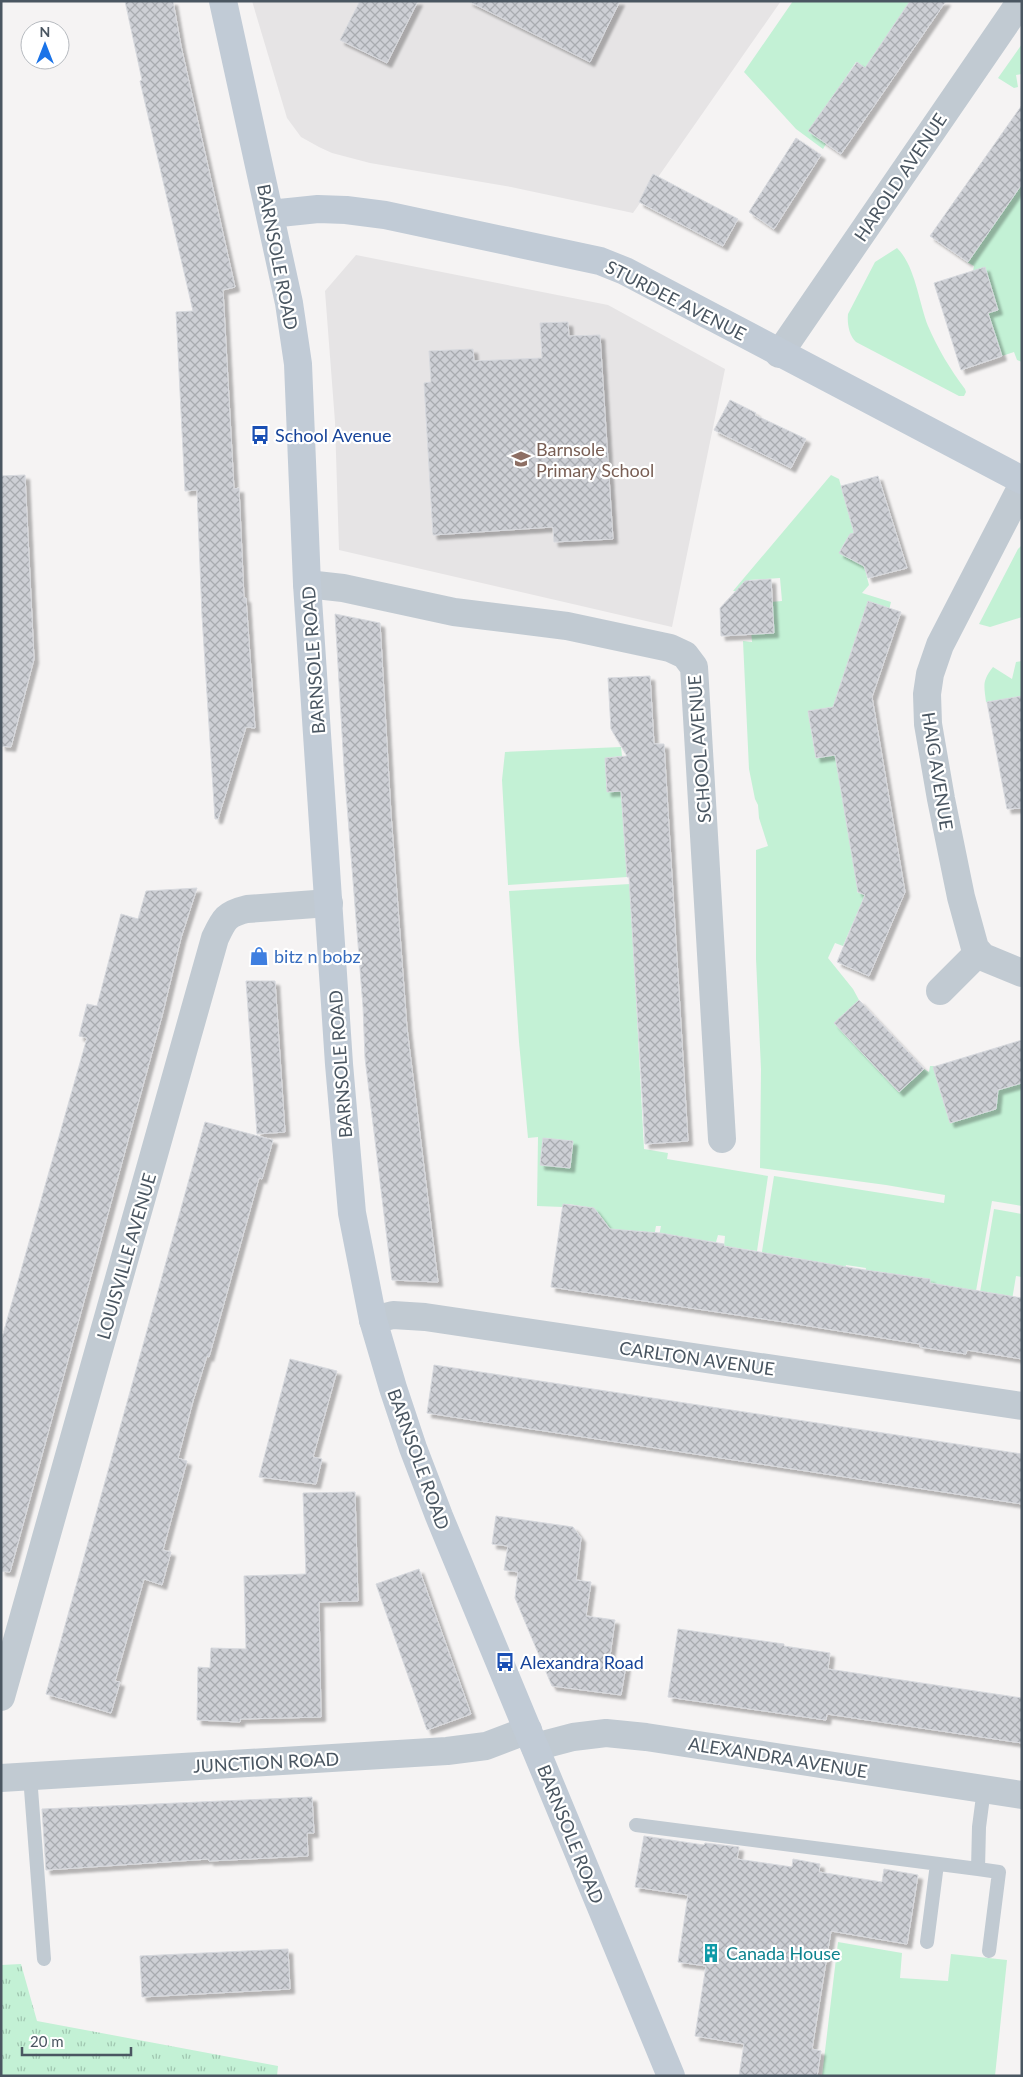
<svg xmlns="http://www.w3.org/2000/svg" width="1023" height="2077" font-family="Lato,sans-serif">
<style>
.education{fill:#e6e4e5}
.green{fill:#c3f1d5}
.park{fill:url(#park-tufts)}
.building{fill:url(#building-cross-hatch);stroke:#d7d9de;filter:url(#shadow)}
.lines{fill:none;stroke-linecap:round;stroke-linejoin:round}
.lane{stroke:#c1cad2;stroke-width:14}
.street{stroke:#c1cad2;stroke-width:28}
.secondary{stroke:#c1cbd6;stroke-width:28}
.labels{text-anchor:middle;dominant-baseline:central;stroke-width:4.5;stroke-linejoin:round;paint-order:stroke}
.street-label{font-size:18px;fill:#4a5661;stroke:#fff}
.transit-label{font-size:18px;fill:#164399;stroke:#fff;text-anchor:start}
.education-label{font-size:18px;fill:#785e54;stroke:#fff;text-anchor:start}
.shop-label{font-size:18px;fill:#366cbe;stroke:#fff;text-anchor:start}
.culture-label{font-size:18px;fill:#0d838f;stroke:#fff;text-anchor:start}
</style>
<defs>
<pattern id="park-tufts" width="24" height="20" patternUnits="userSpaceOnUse" patternTransform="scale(1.25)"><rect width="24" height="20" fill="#c3f1d5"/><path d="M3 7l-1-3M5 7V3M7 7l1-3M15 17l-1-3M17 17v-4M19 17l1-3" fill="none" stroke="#a0c6b0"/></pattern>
<pattern id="building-cross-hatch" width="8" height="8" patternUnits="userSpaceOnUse" patternTransform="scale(1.25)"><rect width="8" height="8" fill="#cdcfd5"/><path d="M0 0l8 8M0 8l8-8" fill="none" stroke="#a8abb0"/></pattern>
<filter id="shadow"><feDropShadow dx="4.5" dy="4.5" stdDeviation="1" flood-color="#0004"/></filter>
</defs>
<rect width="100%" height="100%" fill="#f5f3f3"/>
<path class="education" d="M252 1H781L633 213 511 187 370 163 332 153 319 147 301 137 287 118Z
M356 255 608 305 725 369 672 627 339 550 335 422 325 291Z"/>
<path class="green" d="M793 1H910L875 53V75L856 62 834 95 826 144 823 149 796 129 744 72Z
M1022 44V74L1016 75 1018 87 1014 88 998 78Z
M1022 184V362L1017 360 1014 352 1002 356 988 313 998 310 989 281 973 271 974 266 967 262Z
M897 248C915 265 919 303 928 326 938 349 950 369 965 389L966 392 964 396H959L856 342C849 336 847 323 848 314L875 262Z
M831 475 839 479 855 536 847 539 842 547 844 556 862 558 869 585 862 593 891 602 888 614 866 607 839 689 871 700 808 712 816 758 835 755 864 874 857 892 865 895 843 946 835 943 828 958 853 989 859 1000 834 1023 899 1092 924 1069 929 1072 930 1066H938V1084L950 1123 996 1109 998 1090 1022 1083V1206L992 1201 976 1291 930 1283V1279L917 1277 863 1286 866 1268 846 1265 843 1283 799 1276 802 1259 786 1256 783 1274 759 1270 774 1176 944 1203 945 1195 886 1185 760 1168 761 1069 756 959V850L768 846 759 818 758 805 755 799 749 769 743 641 752 642 749 604 782 601 780 578 749 580 750 591H733Z
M1022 545V617L990 627 979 624 1018 549Z
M1022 661V721L1018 697 986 702C984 685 982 681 993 667L1012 679 1016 662Z
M621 747 622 756 605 758 607 792 621 791 627 877 508 885 502 780 505 752Z
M630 884 644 1149 668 1153 667 1159 768 1176 757 1251 724 1246 725 1236 718 1235 716 1242 659 1236 661 1226H656L651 1254 623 1250 594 1208 568 1204 563 1207 537 1206 538 1137 528 1138 519 1042 509 891Z
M994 1209 1022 1214V1277L1016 1276 1012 1300 977 1310Z
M838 1942 902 1953 900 1978 948 1981 951 1954 1007 1960 995 2076H822Z"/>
<path class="park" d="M21 1964 37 2021 278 2066 277 2076H1V1965Z"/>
<path class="building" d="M125 1H173L181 46 235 287 223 290 234 489 239 488 244 598H246L255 728 246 727 218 819H215L202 616 197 490 185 491 176 312 193 311 140 81 142 80Z
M360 1H418L387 63 340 40Z
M468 1H620L590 62Z
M910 1H946L841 154 808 131 857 62 865 68Z
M1022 105V184L968 262 930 236Z
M796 138 821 155 774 229 749 212Z
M653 174 738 219 723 246 639 202Z
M985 267 998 310 988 313 1002 356 961 370 934 283Z
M568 322 569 336 600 335 613 539 554 542 553 527 433 535 424 383 431 382 429 351 473 349 474 361 542 358 540 323Z
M730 400 756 413 755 415 806 439 791 468 714 430Z
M25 475 34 659 11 747 1 746V476Z
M878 476 907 568 868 578 864 566 839 553 850 534 854 533 841 486Z
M771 579 774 633 721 636 720 608 745 581Z
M868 601 901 612 872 697 905 892 869 976 837 962 865 895 858 892 835 755 816 758 808 711 833 707Z
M335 614 380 623 391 814 407 1028 438 1282 392 1280 365 1058 363 1007 344 767Z
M650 676 654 744H664L688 1141 645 1144 629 877H627L621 791 607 792 605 758 627 756 611 729 608 678Z
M1022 696V808L1007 809 987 702Z
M197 888 181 938 162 1016 10 1572 1 1571V1341L87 1038 79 1036 87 1004 97 1006 121 914 138 919 146 891Z
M246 981H275L285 1132 257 1134Z
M859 1000 924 1069 899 1092 834 1023Z
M1022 1040V1083L998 1090 996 1109 950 1123 933 1067Z
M205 1122 273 1140 262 1179 259 1178 209 1357 207 1356 193 1401 178 1458 187 1461 163 1550 171 1552 162 1585 144 1579 115 1681 120 1682 111 1713 46 1694Z
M543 1138 573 1141 570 1168 540 1165Z
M563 1204 594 1208 610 1229 660 1233 724 1244V1246L865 1270 930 1279V1283L1022 1298V1359L967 1350 966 1354 920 1347V1344L784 1322 551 1287Z
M290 1359 337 1371 313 1457 322 1459 316 1484 259 1477Z
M434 1365 1022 1454V1504L427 1413Z
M355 1492 358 1601 319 1602 321 1717 240 1719V1722L197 1720 198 1667 210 1668 211 1648 246 1649 244 1576 306 1574 303 1493Z
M496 1516 573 1527 581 1538 576 1580 591 1582 586 1616 615 1620 609 1663 626 1665 621 1695 552 1686 515 1598 518 1572 504 1570 508 1546 492 1544Z
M419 1569 471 1714 427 1730 376 1584Z
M678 1629 784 1644V1646L830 1653 828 1669 1022 1698V1743L827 1714 826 1720 668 1697Z
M312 1797 314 1833H307L308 1856 209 1861V1859L46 1870 42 1809Z
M644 1836 704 1845 705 1843 739 1847 737 1859 792 1867 793 1859 820 1864 819 1872 882 1882 884 1869 918 1875 907 1944 831 1931 812 2049 821 2051 817 2076H739L744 2044 695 2036 706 1966 678 1962 688 1895 635 1887Z
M288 1949 290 1989 142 1997 140 1956Z"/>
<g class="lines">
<path class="lane" d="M30 1776 44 1959
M636 1825 978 1869 979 1827 984 1789
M978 1869 999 1872 989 1951
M927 1942 937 1864"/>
<path class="street" d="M779 354 1021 1
M1022 486 940 645 930 674 927 694 928 724 941 799 961 897 975 948 983 957 1022 973
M307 584 343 588 454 612 567 626 670 648 685 655 694 667 722 1139
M940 991 978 953
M373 1320 393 1315 425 1317 1022 1406
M1 1697 215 938C224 919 226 914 247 909L329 903
M535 1747 573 1737 606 1733 646 1737 1022 1795
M1 1778 447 1751 486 1746 528 1730"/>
<path class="secondary" d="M223 1 289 303 298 364 307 584 339 1064 352 1213 373 1320 393 1388 413 1448 439 1516 671 2076
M270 214 318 209 346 210 385 215 600 261 625 271 1022 480"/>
</g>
<defs>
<g id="bus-bare" transform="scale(1.5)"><path d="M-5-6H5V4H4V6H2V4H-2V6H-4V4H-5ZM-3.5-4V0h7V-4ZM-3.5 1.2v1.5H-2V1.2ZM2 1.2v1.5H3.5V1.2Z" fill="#1a4fb4" stroke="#fff" stroke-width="2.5" paint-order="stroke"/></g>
<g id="school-bare" transform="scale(1.5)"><path d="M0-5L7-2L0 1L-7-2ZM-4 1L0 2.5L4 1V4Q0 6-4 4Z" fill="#8d6e63" stroke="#fff" stroke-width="2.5" paint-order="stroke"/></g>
<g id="shop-bare" transform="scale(1.5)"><path d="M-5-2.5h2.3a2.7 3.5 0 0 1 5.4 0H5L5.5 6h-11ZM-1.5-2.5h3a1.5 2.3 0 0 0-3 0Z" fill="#3f7fe0" stroke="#fff" stroke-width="2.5" paint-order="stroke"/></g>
<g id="building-bare" transform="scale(1.5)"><path d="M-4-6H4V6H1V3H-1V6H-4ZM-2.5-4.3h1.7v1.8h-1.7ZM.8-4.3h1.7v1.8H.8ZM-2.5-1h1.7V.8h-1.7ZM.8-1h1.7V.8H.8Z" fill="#0f9aa8" stroke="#fff" stroke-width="2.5" paint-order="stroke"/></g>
</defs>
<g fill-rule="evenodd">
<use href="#bus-bare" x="260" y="435"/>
<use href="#school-bare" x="521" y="459"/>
<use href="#shop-bare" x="259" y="956"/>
<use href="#bus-bare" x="505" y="1662"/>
<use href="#building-bare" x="711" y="1953"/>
</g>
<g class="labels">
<g class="street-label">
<text transform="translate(900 177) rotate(-56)">HAROLD AVENUE</text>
<text transform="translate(278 257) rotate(79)">BARNSOLE ROAD</text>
<text transform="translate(676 300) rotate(27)">STURDEE AVENUE</text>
<text transform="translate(313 660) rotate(-94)">BARNSOLE ROAD</text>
<text transform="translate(699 749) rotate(-94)">SCHOOL AVENUE</text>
<text transform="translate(938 771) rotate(81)">HAIG AVENUE</text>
<text transform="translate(340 1064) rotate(-94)">BARNSOLE ROAD</text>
<text transform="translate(126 1256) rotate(-74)">LOUISVILLE AVENUE</text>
<text transform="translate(697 1358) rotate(8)">CARLTON AVENUE</text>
<text transform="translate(419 1459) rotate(70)">BARNSOLE ROAD</text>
<text transform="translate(778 1757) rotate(9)">ALEXANDRA AVENUE</text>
<text transform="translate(266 1762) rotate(-3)">JUNCTION ROAD</text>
<text transform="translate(571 1834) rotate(68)">BARNSOLE ROAD</text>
</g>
<g class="transit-label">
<text x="275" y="435">School Avenue</text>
<text x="520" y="1662">Alexandra Road</text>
</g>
<g class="education-label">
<text x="536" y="449">Barnsole<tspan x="536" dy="21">Primary School</tspan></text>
</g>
<g class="shop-label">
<text x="274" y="956">bitz n bobz</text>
</g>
<g class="culture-label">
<text x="726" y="1953">Canada House</text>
</g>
</g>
<rect width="1023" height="2077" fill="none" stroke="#4a5661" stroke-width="5"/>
<g transform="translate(45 45)"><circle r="24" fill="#ffffff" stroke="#b7bbc0"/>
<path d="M0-4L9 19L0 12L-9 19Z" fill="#1a73e8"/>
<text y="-8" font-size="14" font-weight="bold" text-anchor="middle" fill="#4a5661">N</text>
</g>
<path d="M22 2047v8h109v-8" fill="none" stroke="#4a5661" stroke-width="2.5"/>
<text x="30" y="2047" font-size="15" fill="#4a5661" stroke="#ffffff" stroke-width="4" paint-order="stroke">20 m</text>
</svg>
